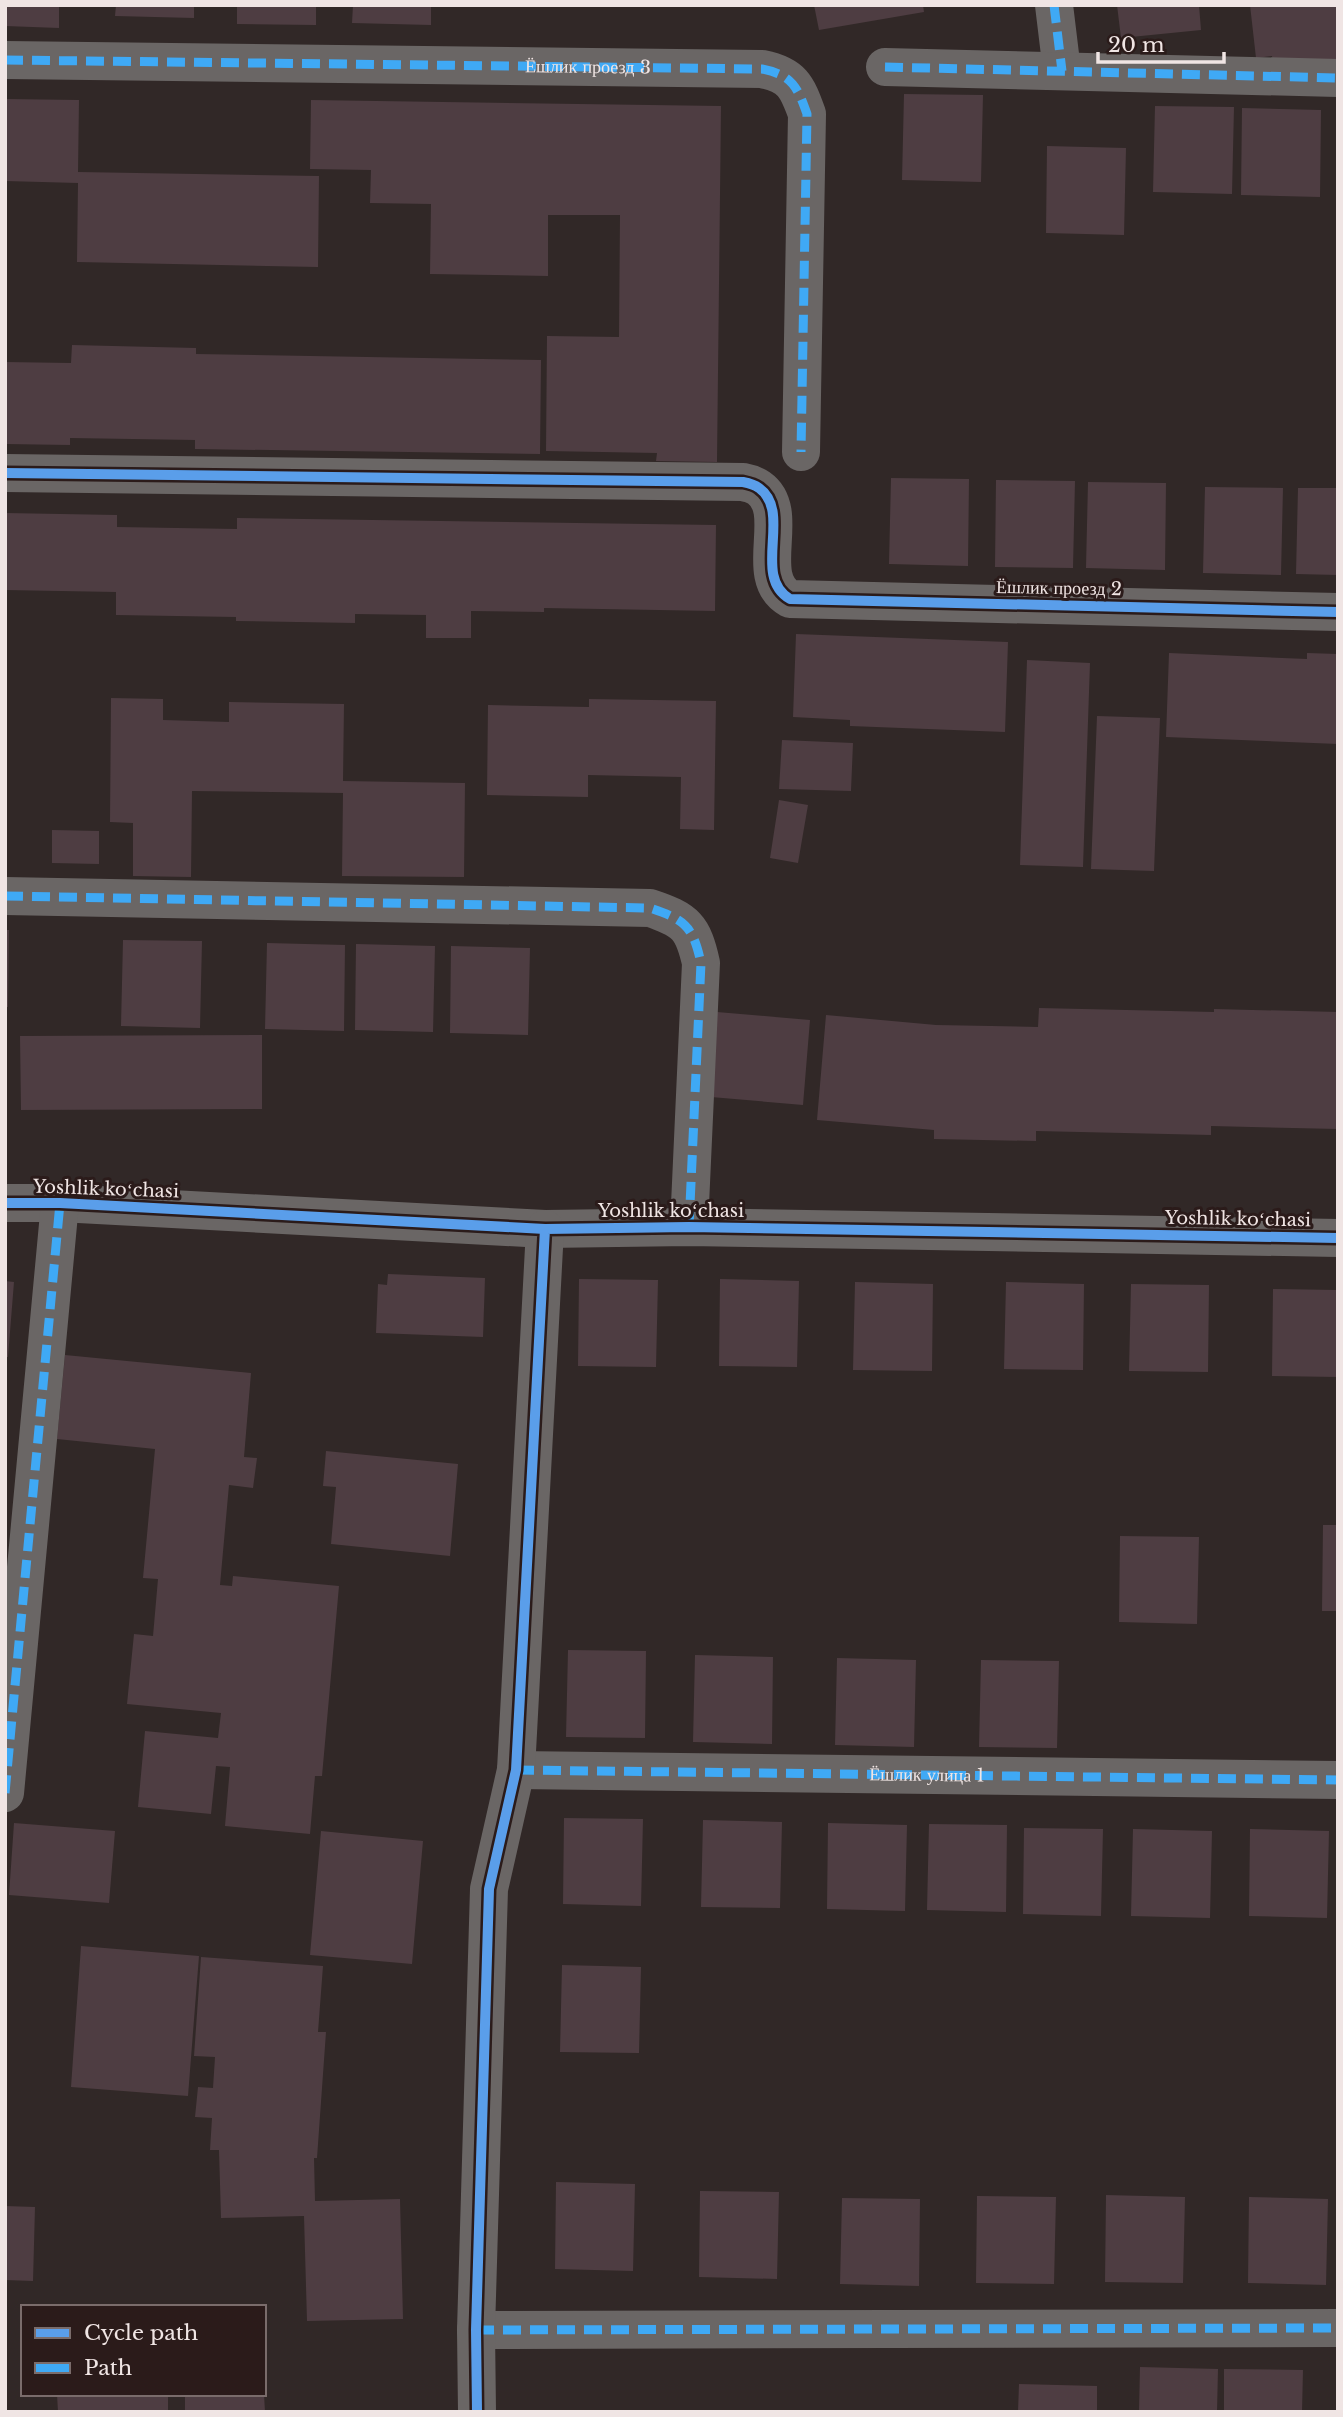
<svg xmlns="http://www.w3.org/2000/svg" width="1343" height="2417" font-family="'Libre Baskerville',serif">
<style>
.building{fill:#4e3d42}
.lines{fill:none;stroke-linecap:round;stroke-linejoin:round}
.street{stroke:#6a6665;stroke-width:38}
.quiet{stroke:#3fa9f5;stroke-width:9;stroke-dasharray:18 9;stroke-linecap:butt}
.cycleway-casing{stroke:#2b1b1a;stroke-width:15}
.cycleway{stroke:#5a9eea;stroke-width:10}
.labels{text-anchor:middle;dominant-baseline:central;stroke-width:6;stroke-linejoin:round;paint-order:stroke}
.street-label{font-size:18px;fill:#f0e5e4;stroke:#2b1b1a}
</style>
<rect width="100%" height="100%" fill="#312827"/>
<path class="building" d="M5 5H59V28L5 26Z
M116 5H194V18L115 16Z
M237 5H316V25L237 24Z
M353 5H431V25L352 23Z
M814 5H923L924 12 819 30Z
M1117 5H1199L1201 30 1121 38Z
M1250 5H1338V60L1273 67 1272 56 1256 58Z
M904 94 983 95 981 182 902 180Z
M5 99 79 100 78 172 319 176 318 267 77 262 78 183 5 181Z
M311 100 721 106 717 462 656 461 657 453 546 451 547 336 619 337 620 215H548V276L430 274 431 204 370 203 371 170 310 169Z
M1155 106 1234 107 1232 194 1153 192Z
M1242 108 1321 110 1320 197 1241 195Z
M1047 146 1126 148 1124 235 1046 233Z
M72 345 196 348V354L541 360 540 454 195 449V440L70 438V445L5 444V362L71 363Z
M891 478 969 479 968 566 889 564Z
M996 480 1075 481 1073 568 995 567Z
M1088 482 1166 483 1165 570 1086 568Z
M1205 487 1283 488 1281 575 1203 573Z
M1298 488H1338V575L1296 574Z
M5 513 117 515V527L237 529V518L716 525 715 611 544 608V612L471 611V638H426V615L355 614V623L236 621V617L116 615V592L5 590Z
M796 634 1008 642 1005 732 850 726V720L793 717Z
M1169 653 1307 659V653L1338 654V744L1166 737Z
M1027 660 1090 663 1083 867 1020 865Z
M111 698 163 699V720L229 722V702L344 704 343 781 465 783 464 877 342 876 343 793 192 791 191 877 133 876V823L110 822Z
M589 699 716 701 714 830 680 829 681 777 588 775V797L487 795 488 705 589 707Z
M1097 716 1160 718 1154 871 1091 869Z
M782 740 853 743 851 791 779 789Z
M779 800 808 805 798 863 770 858Z
M52 830 99 831V864L52 863Z
M5 930H9L8 1007H5Z
M123 940 202 941 200 1028 121 1026Z
M267 943 345 945 344 1031 265 1029Z
M356 944 435 946 433 1032 355 1030Z
M451 946 530 948 528 1035 450 1033Z
M1039 1008 1214 1012V1009L1338 1012V1129L1211 1126V1135L1036 1131V1141L934 1139V1130L817 1120 826 1015 936 1025 1038 1027Z
M717 1012 810 1020 803 1105 711 1097Z
M262 1035V1109L21 1110 20 1036Z
M388 1274 485 1278 483 1337 376 1333 378 1284 387 1285Z
M579 1279 658 1280 656 1367 578 1366Z
M720 1279 799 1281 797 1367 719 1366Z
M5 1281 14 1282 8 1357H5Z
M855 1282 933 1284 932 1371 853 1370Z
M1006 1282 1084 1284 1083 1370 1004 1369Z
M1131 1284 1209 1285 1208 1372 1129 1371Z
M1273 1289 1338 1290V1377L1272 1376Z
M65 1355 251 1373 244 1457 257 1458 253 1488 229 1485 220 1585 232 1586 233 1576 339 1586 322 1776H315L310 1834 225 1826 230 1767 216 1766 211 1814 138 1807 145 1731 218 1738 221 1713 127 1704 134 1634 153 1636 158 1579 143 1578 155 1449 57 1439Z
M326 1451 458 1464 450 1556 331 1544 336 1487 323 1486Z
M1323 1525H1338V1611H1322Z
M1120 1536 1199 1537 1197 1624 1119 1622Z
M568 1650 646 1651 645 1738 566 1737Z
M695 1655 773 1657 772 1744 693 1742Z
M837 1658 916 1660 914 1747 835 1745Z
M981 1660 1059 1661 1057 1748 979 1747Z
M564 1818 643 1819 641 1906 563 1904Z
M703 1820 782 1822 780 1908 701 1907Z
M14 1823 115 1831 109 1903 9 1895Z
M828 1823 907 1825 905 1911 827 1909Z
M929 1824 1007 1825 1006 1912 927 1910Z
M1024 1828 1103 1829 1101 1916 1023 1914Z
M1133 1829 1212 1831 1210 1918 1131 1916Z
M1250 1829 1329 1831 1327 1918 1249 1916Z
M321 1831 423 1841 412 1964 310 1955Z
M81 1946 199 1956 188 2096 71 2087Z
M201 1957 323 1966 318 2032H326L317 2158H314L315 2201 400 2199 403 2319 307 2321 304 2216 221 2218 219 2150H210L212 2118 195 2117 198 2087 213 2088 215 2057 194 2056Z
M562 1965 641 1967 639 2053 560 2052Z
M556 2182 635 2184 633 2271 555 2269Z
M700 2191 779 2192 777 2279 699 2277Z
M1106 2195 1185 2197 1183 2283 1105 2282Z
M977 2196 1056 2197 1054 2284 976 2283Z
M1249 2197 1328 2199 1326 2285 1248 2283Z
M842 2198 920 2199 919 2286 840 2284Z
M5 2206 35 2207 33 2281 5 2280Z
M1140 2367 1218 2369 1217 2412H1139Z
M1224 2369 1303 2370 1302 2412H1224Z
M1019 2384 1097 2386V2412H1018Z
M57 2394H168V2412H58Z
M185 2394H264L265 2412H185Z"/>
<g class="lines">
<g class="street">
<path d="M1054 5 1062 71"/>
<path id="s1" d="M5 60 762 69C792 75 797 86 807 114L801 452"/>
<path d="M885 67 1338 78"/>
<path d="M5 473 743 482C748 483 755 485 759 488 793 512 751 577 790 599L1338 612"/>
<path d="M5 896 650 908C686 920 693 927 701 963L689 1227"/>
<path d="M5 1203H60L545 1229 689 1227 1338 1238"/>
<path id="s2" d="M516 1770 1338 1780"/>
<path d="M5 1793 60 1203"/>
<path d="M476 2330 1338 2328"/>
<path d="M477 2412 476 2330 489 1889 516 1770 545 1229"/>
</g>
<path class="quiet" d="M1054 5 1062 71
M5 60 762 69C792 75 797 86 807 114L801 452
M885 67 1338 78
M5 896 650 908C686 920 693 927 701 963L689 1227
M516 1770 1338 1780
M5 1793 60 1203
M476 2330 1338 2328"/>
<g class="cycleway-casing">
<path id="cycleway" d="M5 473 743 482C748 483 755 485 759 488 793 512 751 577 790 599L1338 612
M5 1203H60L545 1229 689 1227 1338 1238
M477 2412 476 2330 489 1889 516 1770 545 1229"/>
</g>
<use href="#cycleway" class="cycleway"/>
</g>
<g class="labels">
<g class="street-label">
<text stroke="none"><textPath href="#s1" startOffset="583">Ёшлик проезд 3</textPath></text>
<text transform="translate(1059 588) rotate(1)">Ёшлик проезд 2</text>
<text transform="translate(106 1189) rotate(2)">Yoshlik koʻchasi</text>
<text x="671" y="1211">Yoshlik koʻchasi</text>
<text transform="translate(1238 1219) rotate(1)">Yoshlik koʻchasi</text>
<text stroke="none"><textPath href="#s2" startOffset="411">Ёшлик улица 1</textPath></text>
</g>
</g>
<rect width="1343" height="2417" fill="none" stroke="#f0e5e4" stroke-width="14"/>
<rect x="21" y="2305" width="245" height="91" fill="#2b1b1a" stroke="#7a6c6b" stroke-width="2"/>
<rect x="35" y="2328" width="35" height="10" fill="#5a9eea" stroke="#7a6c6b" stroke-width="2"/>
<text x="84" y="2340" font-size="21" fill="#f0e5e4">Cycle path</text>
<rect x="35" y="2363" width="35" height="10" fill="#3fa9f5" stroke="#7a6c6b" stroke-width="2"/>
<text x="84" y="2375" font-size="21" fill="#f0e5e4">Path</text>
<path d="M1098 52v10h126v-10" fill="none" stroke="#f0e5e4" stroke-width="3.5"/>
<text x="1108" y="52" font-size="21" fill="#f0e5e4" stroke="#2b1b1a" stroke-width="5" paint-order="stroke">20 m</text>
</svg>
